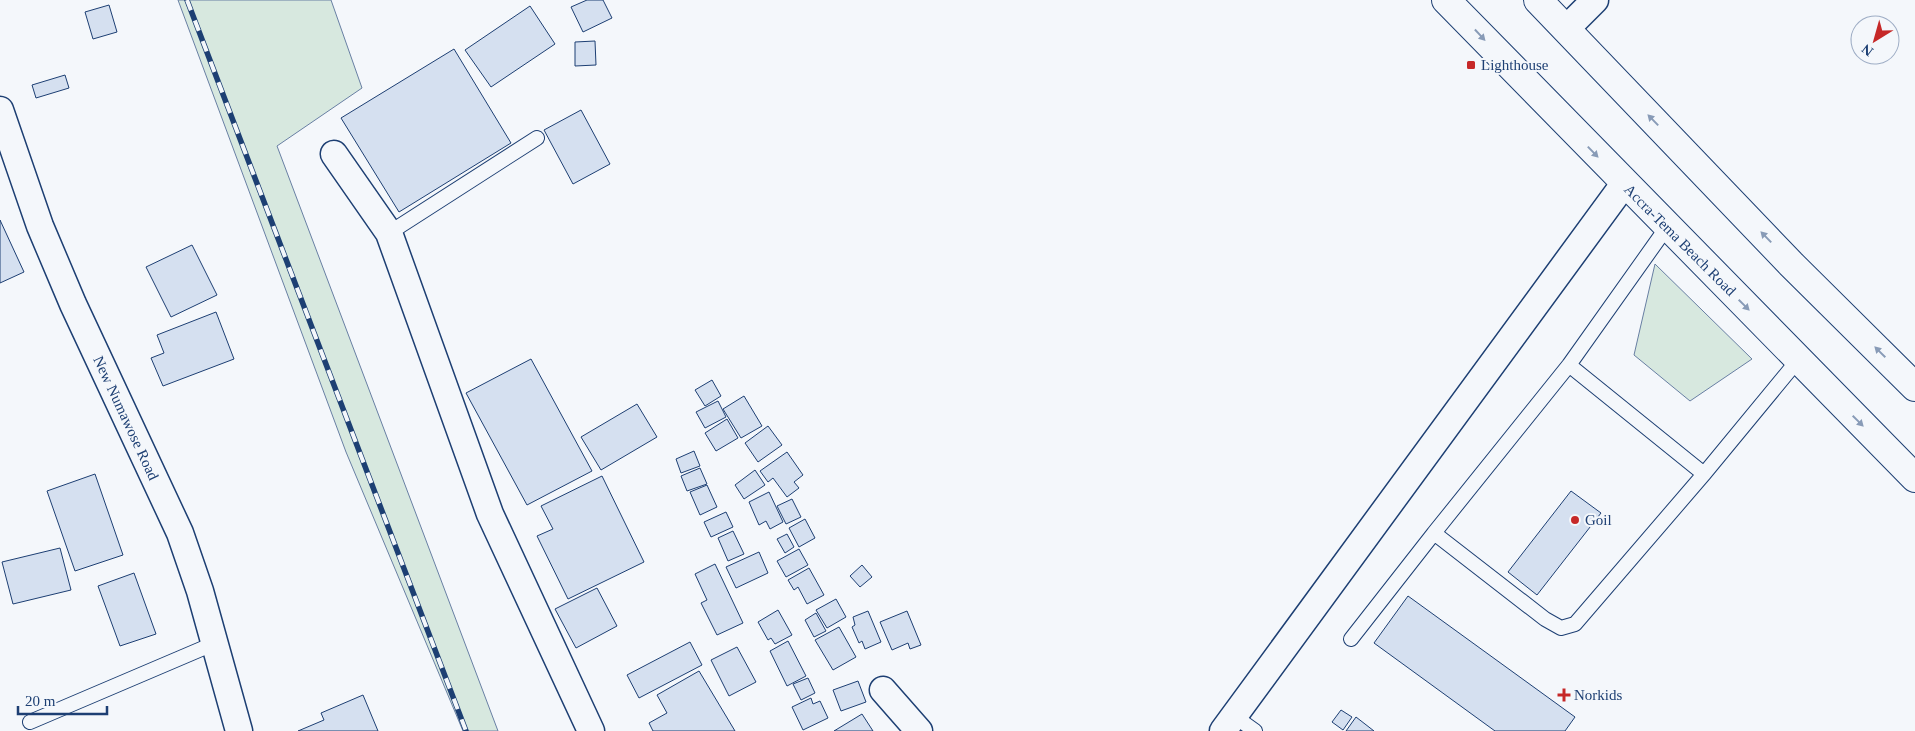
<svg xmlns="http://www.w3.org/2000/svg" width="1915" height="731" font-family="'Times New Roman',serif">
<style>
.green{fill:#d7e8df;stroke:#687fa3}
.building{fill:#d5e0f0;stroke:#1d3f73}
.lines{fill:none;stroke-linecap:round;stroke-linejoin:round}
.service-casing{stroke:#1d3f73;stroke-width:16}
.minor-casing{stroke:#1d3f73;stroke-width:29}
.primary-casing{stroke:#1d3f73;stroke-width:30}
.service{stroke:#f4f7fb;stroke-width:14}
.minor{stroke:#f4f7fb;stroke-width:26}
.primary{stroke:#f4f7fb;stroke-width:28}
.rail-casing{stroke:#1d3f73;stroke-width:5.5}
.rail{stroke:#f4f7fb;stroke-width:4;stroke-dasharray:11;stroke-linecap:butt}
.oneway{fill:#889bb7}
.poi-dot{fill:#c62828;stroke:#f4f7fb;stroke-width:2}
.labels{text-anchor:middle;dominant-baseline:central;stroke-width:4;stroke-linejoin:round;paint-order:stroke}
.poi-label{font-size:15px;fill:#1d3f73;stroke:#f4f7fb;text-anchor:start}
.street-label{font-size:15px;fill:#1d3f73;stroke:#f4f7fb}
</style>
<rect width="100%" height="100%" fill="#f4f7fb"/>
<path class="green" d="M178 0H331L362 88 277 146 498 731H463L346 452Z
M1655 264 1752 359 1690 401 1634 355Z"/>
<path class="building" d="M587 0H603L612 18 583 32 571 7Z
M109 5 117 32 93 39 85 12Z
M530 6 555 44 491 87 465 50Z
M595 41 596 65 575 66V42Z
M454 49 511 143 399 212 341 118Z
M65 75 69 88 36 98 32 85Z
M581 110 610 164 573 184 544 130Z
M0 220 24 272 0 283Z
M192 245 217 295 171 317 146 267Z
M216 312 234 359 163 386 151 358 164 353 157 335Z
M531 359 592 471 527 505 466 393Z
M712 380 721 396 705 406 695 390Z
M744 396 762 426 741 438 723 409Z
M718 401 726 417 705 428 696 412Z
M637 404 657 437 601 470 581 437Z
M727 419 738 438 716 451 705 433Z
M768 426 782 445 758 462 745 443Z
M694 451 700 466 681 473 676 459Z
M787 452 803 475 794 482 799 488 787 497 773 478 768 482 760 471Z
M700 468 707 484 687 491 681 476Z
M755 470 765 485 744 499 735 485Z
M95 474 123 555 75 571 47 491Z
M602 476 644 562 568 599 537 536 553 529 541 506Z
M707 485 717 507 700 515 690 492Z
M1571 491 1601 513 1537 595 1508 572Z
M769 492 783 522 770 529 766 521 759 525 749 502Z
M792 499 801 517 786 524 777 506Z
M726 512 733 527 711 537 704 522Z
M805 519 815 538 799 547 789 528Z
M733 531 744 554 728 561 718 538Z
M787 534 794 547 785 553 777 539Z
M60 548 71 590 13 604 2 562Z
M799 549 808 565 786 577 777 561Z
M759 552 768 573 736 588 726 567Z
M715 564 743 623 717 635 701 603 707 600 695 574Z
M862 565 872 577 860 587 850 576Z
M809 568 824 595 807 604 798 587 794 590 788 580Z
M134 573 156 634 120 646 98 586Z
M597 588 617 626 576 648 555 609Z
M1408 596 1575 717 1565 731H1495L1374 643Z
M836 599 846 617 827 628 816 610Z
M778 610 792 635 775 644 771 638 768 640 758 622Z
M868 611 881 642 865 649 862 641 859 643 852 627 855 625 853 617Z
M907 611 921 645 910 649 908 643 892 650 880 622Z
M816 613 826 631 814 637 805 620Z
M839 627 856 657 833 670 815 640Z
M788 641 806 676 787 686 770 651Z
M690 642 702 665 639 698 627 675Z
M737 647 756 682 729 696 711 660Z
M699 671 735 731H653L649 723 667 713 657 695Z
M808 678 815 693 801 700 793 684Z
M858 681 866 702 841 711 833 690Z
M363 695 378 731H298L324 720 321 713Z
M811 698 813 704 820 701 828 718 803 730 792 707Z
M1341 710 1352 717 1343 730 1332 722Z
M862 714 873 731H834Z
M1356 717 1374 731H1346Z"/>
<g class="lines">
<g class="service-casing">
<path id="service" d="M1667 227 1569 365 1434 533 1545 619 1561 628 1575 624 1704 474 1798 360
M389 233 537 138
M1569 365 1704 474
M1351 639 1434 533
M1234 716 1255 731
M30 722 213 644"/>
</g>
<g class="minor-casing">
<path id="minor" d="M1566 29 1595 0
M0 110 40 226 73 304 180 533 200 591 239 731
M334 154 389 233 490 514 591 731
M883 690 919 731
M1223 731 1624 184"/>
</g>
<g class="primary-casing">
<path id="primary" d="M1446 0 1915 478
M1538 0 1791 264 1915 387"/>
</g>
<use href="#service" class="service"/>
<use href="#minor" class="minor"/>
<use href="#primary" class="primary"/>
<g class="rail-casing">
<path id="rail" d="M187 0 466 731"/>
</g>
<use href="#rail" class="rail"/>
</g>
<defs><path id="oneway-solid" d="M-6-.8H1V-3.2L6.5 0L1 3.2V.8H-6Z" transform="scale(1.25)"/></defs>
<g class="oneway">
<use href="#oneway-solid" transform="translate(1480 35) rotate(47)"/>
<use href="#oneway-solid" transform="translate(1653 120) rotate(-134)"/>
<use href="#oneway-solid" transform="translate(1593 152) rotate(46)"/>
<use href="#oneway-solid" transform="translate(1766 237) rotate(-134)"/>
<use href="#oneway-solid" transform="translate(1744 305) rotate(45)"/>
<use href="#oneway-solid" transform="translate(1880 352) rotate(-135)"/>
<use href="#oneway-solid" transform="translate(1858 421) rotate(45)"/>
</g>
<g class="poi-dot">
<rect x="1466" y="60" width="10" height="10" rx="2.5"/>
<circle cx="1575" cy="520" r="5"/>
<path d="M1561.5 687.5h5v5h5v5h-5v5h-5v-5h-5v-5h5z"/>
</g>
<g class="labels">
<g class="poi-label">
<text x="1481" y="65">Lighthouse</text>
<text x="1585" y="520">Goil</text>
<text x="1574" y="695">Norkids</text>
</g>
<g class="street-label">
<text transform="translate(1680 240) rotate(45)">Accra-Tema Beach Road</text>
<text transform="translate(126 418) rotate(65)">New Numawose Road</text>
</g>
</g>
<g transform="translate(1875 40) rotate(217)"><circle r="24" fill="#f4f7fb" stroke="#9eadc5"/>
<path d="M0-4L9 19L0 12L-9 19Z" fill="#c62828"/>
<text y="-8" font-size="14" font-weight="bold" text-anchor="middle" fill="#1d3f73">N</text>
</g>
<path d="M18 706v8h89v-8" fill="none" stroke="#1d3f73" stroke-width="2.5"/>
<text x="25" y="706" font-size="15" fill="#1d3f73" stroke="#f4f7fb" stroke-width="4" paint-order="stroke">20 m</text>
</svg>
